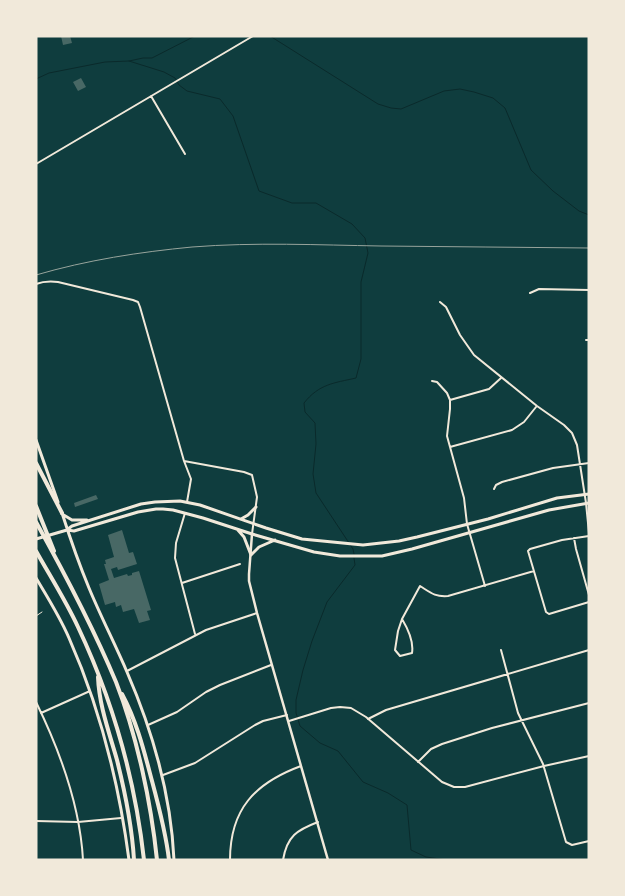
<svg xmlns="http://www.w3.org/2000/svg" width="625" height="896" font-family="Lato,sans-serif">
<style>
.lines{fill:none;stroke-linecap:round;stroke-linejoin:round}
.stream{stroke:#0a2a2b;stroke-width:1}
.building{fill:#486865}
.service{stroke:#f1e9da;stroke-width:1}
.minor{stroke:#f1e9da;stroke-width:2}
.tertiary{stroke:#f1e9da;stroke-width:2.5}
.secondary{stroke:#f1e9da;stroke-width:3}
.motorway{stroke:#f1e9da;stroke-width:4}
.rail{stroke:#97a49c;stroke-width:1}
</style>
<rect width="100%" height="100%" fill="#0f3d3e"/>
<g class="lines">
<path class="stream" d="M270 36 378 104 391 108 401 109 444 91 460 89 474 92 493 98 505 108 531 170 553 191 579 211 589 215
M129 61 164 72 175 78 179 85 187 91 220 99 233 116 259 191 292 203H316L352 224 365 238 368 253 361 282V359L356 378C334 383 319 384 304 403L305 412 315 423 316 444 313 474 316 493 353 549 354 554
M36 79 49 73 105 62 129 61 143 58H152L195 36
M354 558 355 565 327 602 312 641 303 670 296 700V713L300 726 320 743 338 751 363 782 388 793 407 805 411 850 426 857 447 860"/>
</g>
<path class="building" d="M61 36H70L72 43 63 45Z
M81 78 86 87 78 91 73 82Z
M96 495 98 499 75 507 74 503Z
M122 530 129 553 133 552 137 564 118 570 117 567 111 569 114 578 127 574 128 576 132 575V573L139 571 151 610 147 611 150 620 139 623 134 609 123 612 121 605 116 607 115 602 105 605 99 584 109 580 104 564H106L105 560 114 557 108 535Z"/>
<g class="lines">
<path class="service" d="M36 616 42 612"/>
<path class="minor" d="M151 96 185 154
M36 164 253 36
M36 284C44 281 50 281 58 282L133 300 138 302 140 307 184 461 191 479 187 502
M530 293 539 289 589 290
M440 302 446 307 460 335 474 355 537 406 564 425 572 433 577 445 586 503 589 533
M586 340H589
M432 381 437 382 447 393 450 400V409L447 436 464 498 467 524 485 586
M450 400 489 389 501 378
M450 447 512 430 524 422 536 407
M184 461 244 472 252 475 257 497 252 534
M494 489 496 485 502 482 553 468 589 463
M185 513 176 543 175 558 195 634
M589 536 562 540 530 549 528 551 546 612 549 614 589 602
M574 538 576 549 589 595
M182 583 240 564
M402 619C408 629 414 641 412 653L400 656 395 650 398 631 402 619 420 586C431 593 435 597 448 596L534 571
M501 650 518 713 543 764 566 842 572 845 589 841
M127 671 206 630 257 613
M36 702C60 751 80 805 83 860
M41 713 90 691
M368 719 386 710 589 650
M289 721 331 708 340 707 351 708 366 717 442 782 454 787H465L544 766 589 756
M148 725 177 712 206 692 220 685 271 665
M418 762 431 749 442 744 492 728 589 703
M163 775 195 763 255 725 263 721 287 715
M36 821 78 822 121 818
M230 860C230 809 255 783 301 766
M283 860C287 836 297 830 318 822"/>
<path class="tertiary" d="M252 534 249 574V581L257 613 328 860"/>
<path class="secondary" d="M36 440 58 502
M62 513C70 538 79 564 89 588 101 617 115 644 127 672 153 732 171 794 174 860
M62 514 72 520H87
M241 519 248 515 256 507
M68 529 72 526 141 504 155 502 180 501 200 505 266 528 302 539 363 545 399 541 417 537 488 519 557 498 589 494
M237 529 244 537 251 555 259 547 275 540
M36 539 67 530 74 531 138 512 156 509H163L173 510 203 518 252 534 314 552 340 556H382L412 549 549 510 589 503
M36 578C48 598 60 617 69 638 100 708 119 784 129 860"/>
<path class="motorway" d="M36 463 62 513
M36 506 54 551
M36 522C65 574 93 627 116 682 137 736 151 802 157 860
M36 551C50 576 66 601 78 627 113 701 135 779 144 860
M98 677C99 705 109 732 117 760 125 792 132 826 134 860
M122 694C137 722 144 751 152 781 159 807 166 833 169 860"/>
<path class="rail" d="M36 275C87 260 140 252 192 247 255 242 318 245 381 246 450 247 520 247 589 248"/>
</g>
<rect width="625" height="896" fill="none" stroke="#f1e9da" stroke-width="75"/>
</svg>
